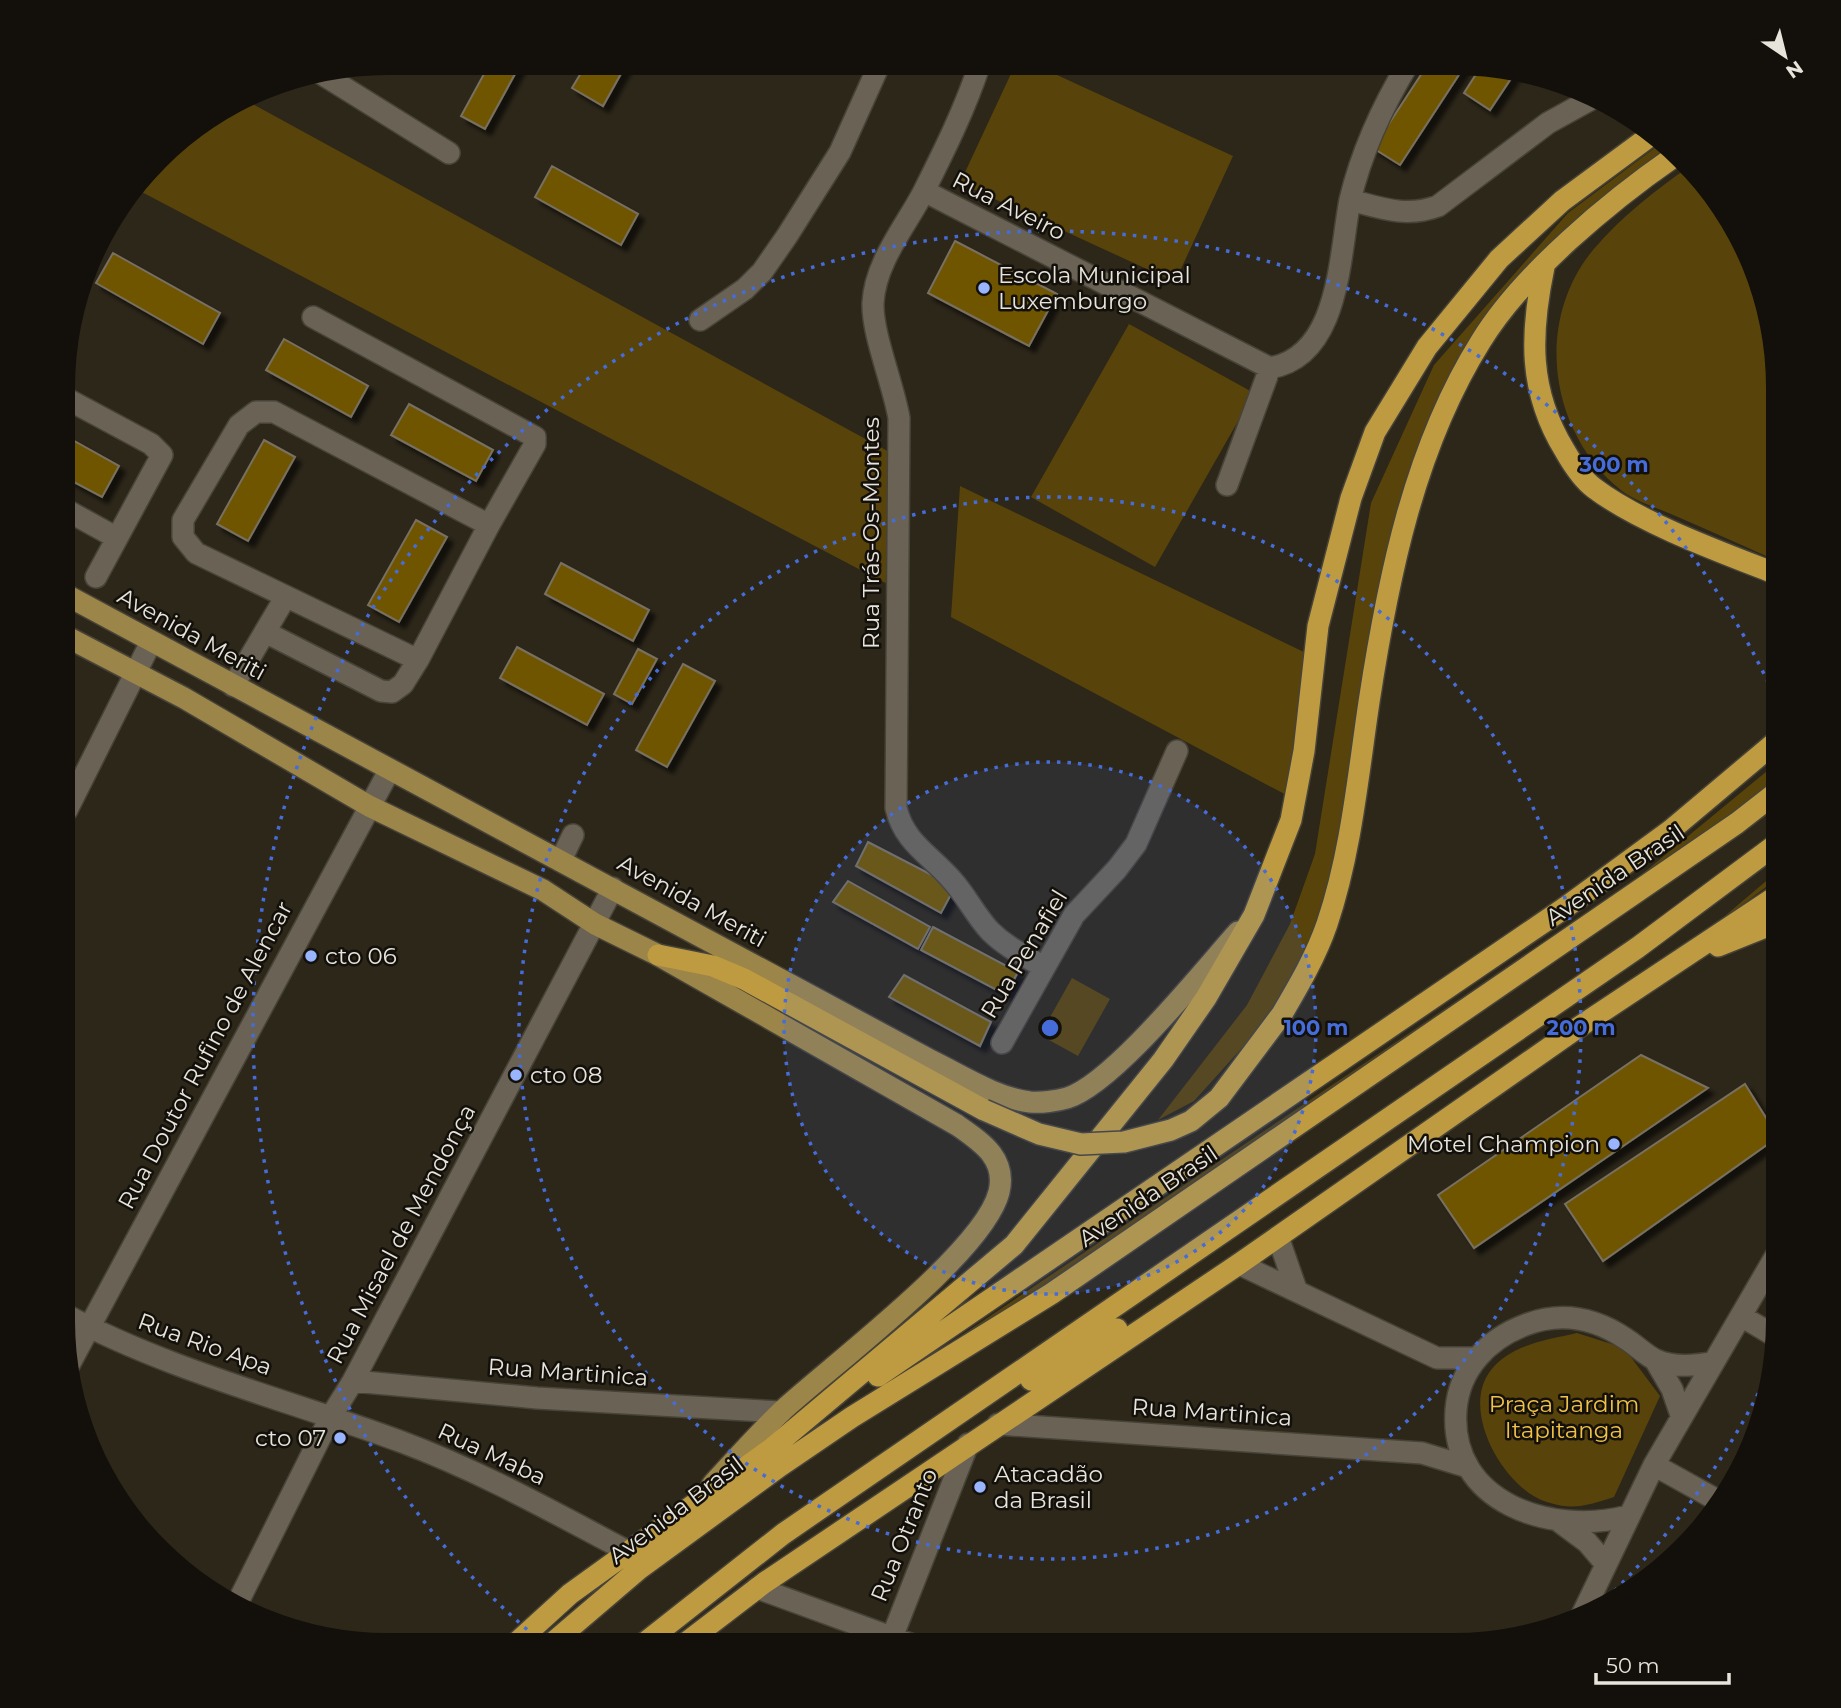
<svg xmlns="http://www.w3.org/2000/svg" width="1841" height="1708" font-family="Montserrat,sans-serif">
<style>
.green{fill:#58440a}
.building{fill:#6f5505;stroke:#787162;stroke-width:2;filter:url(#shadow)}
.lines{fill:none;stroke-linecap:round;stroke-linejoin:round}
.minor-casing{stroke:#474338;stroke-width:24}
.major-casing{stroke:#474338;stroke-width:24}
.highway-casing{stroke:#474338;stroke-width:24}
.minor{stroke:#6a6355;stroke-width:21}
.major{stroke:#9c8548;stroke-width:21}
.highway{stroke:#be9b40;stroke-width:21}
.highway-bridge-casing{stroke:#474338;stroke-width:24;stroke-linecap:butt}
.highway-bridge{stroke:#be9b40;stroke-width:21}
.ring{fill:none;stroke:#456cd9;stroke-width:3.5;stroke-dasharray:3.5 7}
.poi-dot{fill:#99b5fd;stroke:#13100b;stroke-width:2.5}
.labels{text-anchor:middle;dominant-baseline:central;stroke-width:5;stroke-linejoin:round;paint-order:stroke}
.street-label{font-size:23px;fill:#e7e4db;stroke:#13100b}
.poi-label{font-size:23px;fill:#e7e4db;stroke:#13100b;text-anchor:start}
.park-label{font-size:23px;fill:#f1c247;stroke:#13100b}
.centre{fill:#456cd9;stroke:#13100b;stroke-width:3.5}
.ring-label{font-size:21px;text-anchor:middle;font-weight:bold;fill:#456cd9;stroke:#13100b;stroke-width:5;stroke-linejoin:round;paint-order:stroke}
</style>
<defs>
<filter id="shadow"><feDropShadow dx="6" dy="6" stdDeviation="2" flood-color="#0009"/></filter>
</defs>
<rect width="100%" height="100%" fill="#2d271a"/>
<path class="green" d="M1016 63H1031L1233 156 1175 282 960 183Z
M247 101 893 454V587L136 189 174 143Z
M1660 144 1668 151 1643 166 1607 196 1503 303 1426 442 1332 895 1278 1008 1194 1101 1158 1120 1247 1005 1290 924 1315 854 1371 503 1434 365 1568 213Z
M1689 167 1698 174 1754 263 1777 365V561C1742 545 1706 529 1671 514 1655 507 1635 501 1622 491 1550 434 1533 323 1593 250 1620 218 1655 190 1689 167Z
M1129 324 1254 393 1155 567 1031 497Z
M960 486 1308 654 1292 798 951 617Z
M1778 762V780L1722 827 922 1375 931 1356 1630 884Z
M1778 871V878L1706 932Z
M1072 978 1110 999 1078 1056 1040 1035Z
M1577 1333 1624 1348 1660 1396 1614 1497C1588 1505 1574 1511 1547 1502 1504 1489 1459 1410 1491 1370 1512 1344 1547 1340 1577 1333Z"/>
<path class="building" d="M490 63H521L485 129 461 116Z
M587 63H627L603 106 572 88Z
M1428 64H1466L1400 165 1373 148Z
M1482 65 1514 74 1490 110 1464 93Z
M552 166 638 214 621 245 535 197Z
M955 241 1057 294 1029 346 928 293Z
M113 253 220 313 203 344 96 283Z
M284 339 368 386 351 417 266 370Z
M409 404 493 450 476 481 391 435Z
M69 438 119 466 102 497 68 479Z
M264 440 295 457 248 541 217 524Z
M416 520 447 537 399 622 368 605Z
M561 563 649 610 633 641 545 594Z
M517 647 604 694 587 725 500 678Z
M638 649 657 659 632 704 614 694Z
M683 664 715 681 667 767 636 750Z
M868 842 955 887 941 913 856 866Z
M848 881 930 927 918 949 833 902Z
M933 927 1018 972 1006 995 921 950Z
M904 975 991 1022 980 1046 889 997Z
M1641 1055 1708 1088 1474 1248 1438 1195Z
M1745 1084 1778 1137 1603 1261 1565 1204Z"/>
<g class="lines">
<g class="minor-casing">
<path id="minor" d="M980 63C966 107 944 151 924 191 906 226 875 262 873 303 872 334 893 383 899 418L896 808C904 842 929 854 951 879 966 895 975 915 990 931 1006 947 1025 956 1044 967
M1408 64C1382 107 1362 150 1350 200 1381 208 1406 218 1438 206L1548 123 1597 96
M322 74 449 153
M924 191 1270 368C1340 356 1339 257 1350 200
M313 317 535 437V444L489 525
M700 320 745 289 762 272 787 236 840 152 880 63
M69 400 151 444 162 455 96 577
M256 412H274L489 525 418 660 196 553 183 537V520L239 425Z
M1227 485 1270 368
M68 511 117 538
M265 632 381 691 392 692 403 684 418 660
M233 686 285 598
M67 810 151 642
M561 860 573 835
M1002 1043 1074 915 1117 869 1136 844 1177 751
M1278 1237 1296 1289
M1239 1264 1437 1358H1476
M64 1314C170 1371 289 1400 402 1442 480 1471 553 1512 627 1551
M1741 1316 1775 1336
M1655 1360 1672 1389 1681 1415
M69 1365 389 771
M353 1381 537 1398 781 1412
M998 1424 1422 1453 1468 1467
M1654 1465 1717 1500
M1628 1516C1551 1536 1449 1503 1456 1410 1459 1369 1488 1339 1525 1325 1561 1311 1595 1318 1626 1339 1636 1345 1645 1355 1656 1360 1674 1368 1695 1366 1714 1362
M1560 1522 1587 1542 1604 1562
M757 1588 913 1645
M236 1606 330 1418 353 1381 613 888
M1580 1619 1654 1465 1778 1252
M889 1645 968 1444"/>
</g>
<g class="major-casing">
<path id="major" d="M68 596 932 1061C963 1076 996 1098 1030 1102 1041 1103 1057 1101 1067 1098 1113 1084 1203 971 1238 932
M67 637 184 698 369 806 543 890 595 924 658 955 957 1125C981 1142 1007 1158 999 1192 984 1252 832 1365 782 1411 758 1434 735 1460 712 1485"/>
</g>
<g class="highway-casing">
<path id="highway" d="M1544 267C1530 334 1528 391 1565 451 1573 465 1582 479 1594 488 1640 523 1723 553 1777 574
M1718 946 1778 922
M658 955 713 966 744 979 984 1110
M1282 1014C1299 985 1316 956 1327 924 1351 853 1358 776 1369 702 1388 578 1414 448 1481 341 1523 273 1610 201 1675 156
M878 1376 1566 907 1671 830 1778 740
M1031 1380 1117 1329
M771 1449 1014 1245 1163 1060 1206 998 1254 915 1291 820 1304 751 1318 626 1351 498 1375 432 1427 347 1499 259 1562 201 1650 136
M514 1645 570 1594 782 1441
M550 1645 639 1569 780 1466 852 1417 1051 1294 1737 823 1778 791
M642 1645 783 1534 1637 948 1778 843
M683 1645 764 1583 1239 1264 1573 1031 1778 895"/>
</g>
<use href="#minor" class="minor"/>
<use href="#major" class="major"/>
<use href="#highway" class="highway"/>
<g class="highway-bridge-casing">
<path id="highway-bridge" d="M984 1110 1039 1134 1081 1144 1124 1142 1171 1130 1191 1121 1219 1098 1282 1014"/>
</g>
<use href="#highway-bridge" class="highway-bridge"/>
</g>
<circle cx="1050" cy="1028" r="266" fill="#456cd9" fill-opacity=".12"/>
<g class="ring">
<circle cx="1050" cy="1028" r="266"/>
<circle cx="1050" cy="1028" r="531"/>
<path d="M1763 1384A797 797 0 0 1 1599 1606M543 1643A797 797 0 1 1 1775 697"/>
</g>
<g class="poi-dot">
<circle cx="984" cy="288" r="7"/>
<circle cx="311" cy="956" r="7"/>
<circle cx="516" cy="1075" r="7"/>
<circle cx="1614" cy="1144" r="7"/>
<circle cx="340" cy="1438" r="7"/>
<circle cx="980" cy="1487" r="7"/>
</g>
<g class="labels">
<g class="street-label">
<text transform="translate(1009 206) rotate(27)">Rua Aveiro</text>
<text transform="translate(871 533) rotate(-90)">Rua Trás-Os-Montes</text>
<text transform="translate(192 634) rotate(29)">Avenida Meriti</text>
<text transform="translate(1615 875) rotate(-34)">Avenida Brasil</text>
<text transform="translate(692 901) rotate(29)">Avenida Meriti</text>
<text transform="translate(1024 954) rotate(-59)">Rua Penafiel</text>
<text transform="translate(205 1055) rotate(-62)">Rua Doutor Rufino de Alencar</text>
<text transform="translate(1148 1196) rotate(-34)">Avenida Brasil</text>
<text transform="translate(401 1234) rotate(-62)">Rua Misael de Mendonça</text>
<text transform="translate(205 1344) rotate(20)">Rua Rio Apa</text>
<text transform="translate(568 1372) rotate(4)">Rua Martinica</text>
<text transform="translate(1212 1412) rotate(4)">Rua Martinica</text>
<text transform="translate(492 1454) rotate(25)">Rua Maba</text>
<text transform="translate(676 1510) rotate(-37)">Avenida Brasil</text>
<text transform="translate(904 1535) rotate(-68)">Rua Otranto</text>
</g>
<g class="poi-label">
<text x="998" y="275">Escola Municipal<tspan x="998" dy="26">Luxemburgo</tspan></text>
<text x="325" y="956">cto 06</text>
<text x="530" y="1075">cto 08</text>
<text x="1600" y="1144" text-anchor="end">Motel Champion</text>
<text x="326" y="1438" text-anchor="end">cto 07</text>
<text x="994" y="1474">Atacadão<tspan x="994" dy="26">da Brasil</tspan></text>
</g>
<g class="park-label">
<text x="1564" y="1404">Praça Jardim<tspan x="1564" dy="26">Itapitanga</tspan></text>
</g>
</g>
<path d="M0 0H1841V1708H0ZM387 75H1454A312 312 0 0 1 1766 387V1321A312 312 0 0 1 1454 1633H387A312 312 0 0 1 75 1321V387A312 312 0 0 1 387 75Z" fill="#13100b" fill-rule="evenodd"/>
<circle cx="1050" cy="1028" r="10" class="centre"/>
<g class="ring-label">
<text x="1614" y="472">300 m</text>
<text x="1316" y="1035">100 m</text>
<text x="1581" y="1035">200 m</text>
</g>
<g transform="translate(1785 56) rotate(145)" stroke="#13100b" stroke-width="5" paint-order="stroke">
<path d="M0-5L12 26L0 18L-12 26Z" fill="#e7e4db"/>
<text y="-10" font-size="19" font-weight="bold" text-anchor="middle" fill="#e7e4db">N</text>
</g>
<path d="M1596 1673v10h133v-10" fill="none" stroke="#e7e4db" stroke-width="3.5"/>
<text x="1606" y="1673" font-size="21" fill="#e7e4db" stroke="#13100b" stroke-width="5" paint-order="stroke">50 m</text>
</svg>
